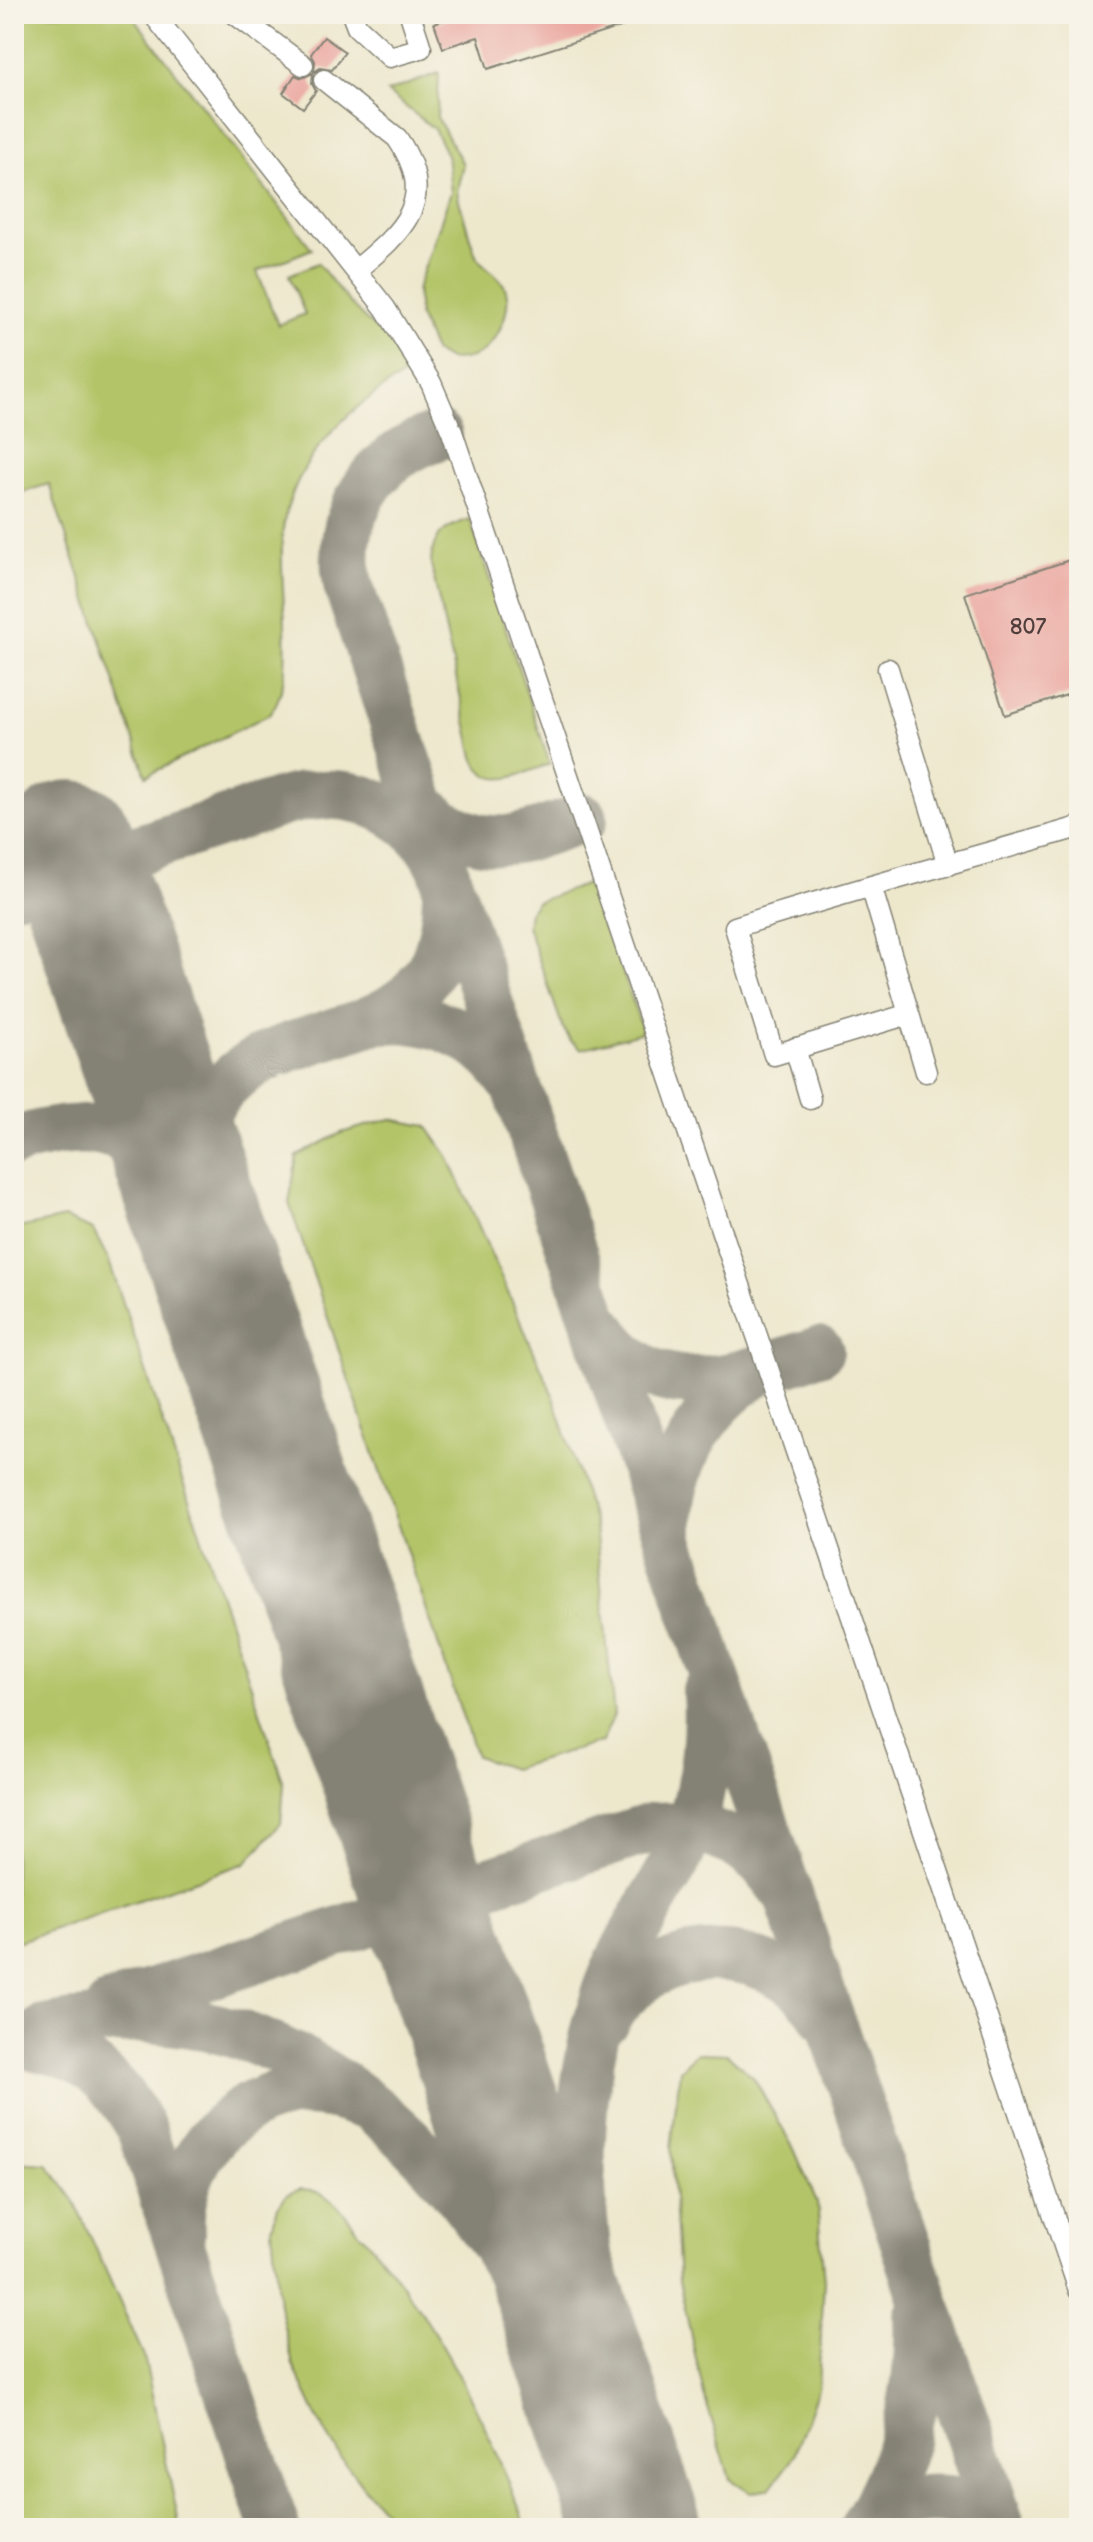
<svg xmlns="http://www.w3.org/2000/svg" width="1093" height="2542" font-family="'Balsamiq Sans',sans-serif">
<style>
.green{fill:#b3c468;stroke:#687042;stroke-width:2}
.lines{fill:none;stroke-linecap:round;stroke-linejoin:round}
.taxiway{stroke:#848274;stroke-width:50}
.runway{stroke:#848274;stroke-width:128}
.building{fill:#eba8a1}
.minor-casing{stroke:#848274;stroke-width:23}
.minor{stroke:#fff;stroke-width:20}
.labels{text-anchor:middle;dominant-baseline:central;stroke-width:6;stroke-linejoin:round;paint-order:stroke}
.number-label{font-size:22px;fill:#503f3d}
</style>
<rect width="100%" height="100%" fill="#f7f3e8"/>
<filter id="ink" filterUnits="userSpaceOnUse"><feTurbulence type="fractalNoise" baseFrequency=".0125" numOctaves="2"/><feDisplacementMap in="SourceGraphic" scale="16" xChannelSelector="R" yChannelSelector="G"/><feConvolveMatrix kernelMatrix="1 2 1 2 8 2 1 2 1" color-interpolation-filters="sRGB"/></filter>
<filter id="wash" filterUnits="userSpaceOnUse"><feTurbulence type="fractalNoise" baseFrequency=".006" numOctaves="4" result="noise"/><feDisplacementMap in="SourceGraphic" scale="32" xChannelSelector="R" yChannelSelector="G"/><feGaussianBlur stdDeviation="1.8" result="paint"/><feColorMatrix in="noise" values="0 0 0 0 0 0 0 0 0 0 0 0 0 0 0 0 0 1.4 0 .05"/><feComposite in="paint" operator="in"/></filter>
<g filter="url(#wash)">
<rect width="100%" height="100%" fill="#ede7cc"/>
<path class="green" d="M14 14H131L312 249 257 271 278 325 305 314 289 275 318 263C332 281 346 300 362 316 380 334 405 347 404 375 349 407 297 456 284 522 279 551 284 596 285 626 286 654 288 690 270 714L146 776 49 484 14 495Z
M439 73 437 117 463 164 457 191 459 201C465 218 469 238 476 255 481 266 495 272 502 282 516 303 499 342 479 354 470 359 459 360 449 360L434 351 419 316 417 289 451 192 447 155 434 129 387 92Z
M470 519 550 764C521 773 488 795 474 757L431 565C432 535 442 528 470 519Z
M592 882 643 1032 581 1049 571 1041 563 1028 527 926 529 912 536 902Z
M390 1119 427 1126 448 1156 553 1395 595 1526 614 1715 602 1742 512 1769 476 1756 289 1203 297 1156 341 1133Z
M64 1218 93 1230 109 1261 284 1784 281 1823 246 1863 14 1943V1229Z
M697 2053 727 2054 753 2077 794 2149 817 2202 824 2281 818 2389 793 2458 770 2488 751 2492 730 2479 704 2395 679 2281 671 2148 680 2070Z
M14 2162 47 2164 74 2200 144 2356 180 2528H24L14 2500Z
M301 2189C330 2189 344 2214 362 2235 440 2323 485 2419 527 2528H404L388 2515 364 2488 340 2456 320 2423 293 2365 279 2305 272 2228 278 2207 287 2194Z"/>
<g class="lines">
<path class="taxiway" d="M438 436C372 457 335 515 348 585L1001 2528
M420 801C428 813 439 821 452 828 499 854 537 833 583 818
M14 891 281 802C315 792 349 791 382 807 415 823 448 857 447 895 444 1068 281 1004 214 1099 183 1143 190 1178 200 1227
M374 1020C428 1013 479 1033 510 1079
M14 1142C97 1114 155 1131 193 1213
M599 1324C655 1414 739 1376 819 1351
M669 1532C665 1469 704 1403 758 1372
M111 2007 654 1827C706 1823 751 1842 781 1886
M604 2021C654 1936 773 1935 826 2018
M44 2030C82 2023 120 2016 159 2019 318 2032 445 2151 519 2286 556 2353 585 2425 613 2496
M14 2044C76 2047 110 2073 140 2126L275 2528
M180 2235C173 2142 265 2064 355 2102
M866 2525C906 2492 958 2489 995 2528
M651 2528C602 2356 547 2173 606 1995 621 1950 647 1913 670 1872 700 1819 711 1752 707 1691
M864 2528C903 2462 922 2393 919 2317"/>
<path class="runway" d="M71 844 638 2528"/>
</g>
<g id="blocks">
<path class="building" d="M464 14H652V17L488 69 478 37 443 48 434 23Z
M324 37 345 52 332 70 320 68 314 72 315 61 311 54Z
M313 73 312 84 316 91 303 108 283 93 295 75 302 78Z
M1079 557V691L1005 715 965 594Z"/>
</g>
</g>
<g filter="url(#ink)">
<use href="#blocks" fill-opacity="0" stroke="#848274" stroke-width="2"/>
<g class="lines">
<g class="minor-casing">
<path id="minor" d="M153 14 385 308 431 383 452 432 1079 2290
M235 14 303 65
M352 14 357 27 390 57 421 48 410 14
M324 80 397 138C440 200 402 232 356 270
M888 669 948 865
M871 886 909 1014 774 1055 735 927C849 891 964 860 1079 827
M909 1014 926 1072
M795 1048 810 1099"/>
</g>
<use href="#minor" class="minor"/>
</g>
</g>
<g class="labels">
<g class="number-label">
<text x="1028" y="627">807</text>
</g>
</g>
<rect width="1093" height="2542" fill="none" stroke="#f7f3e8" stroke-width="48"/>
</svg>
